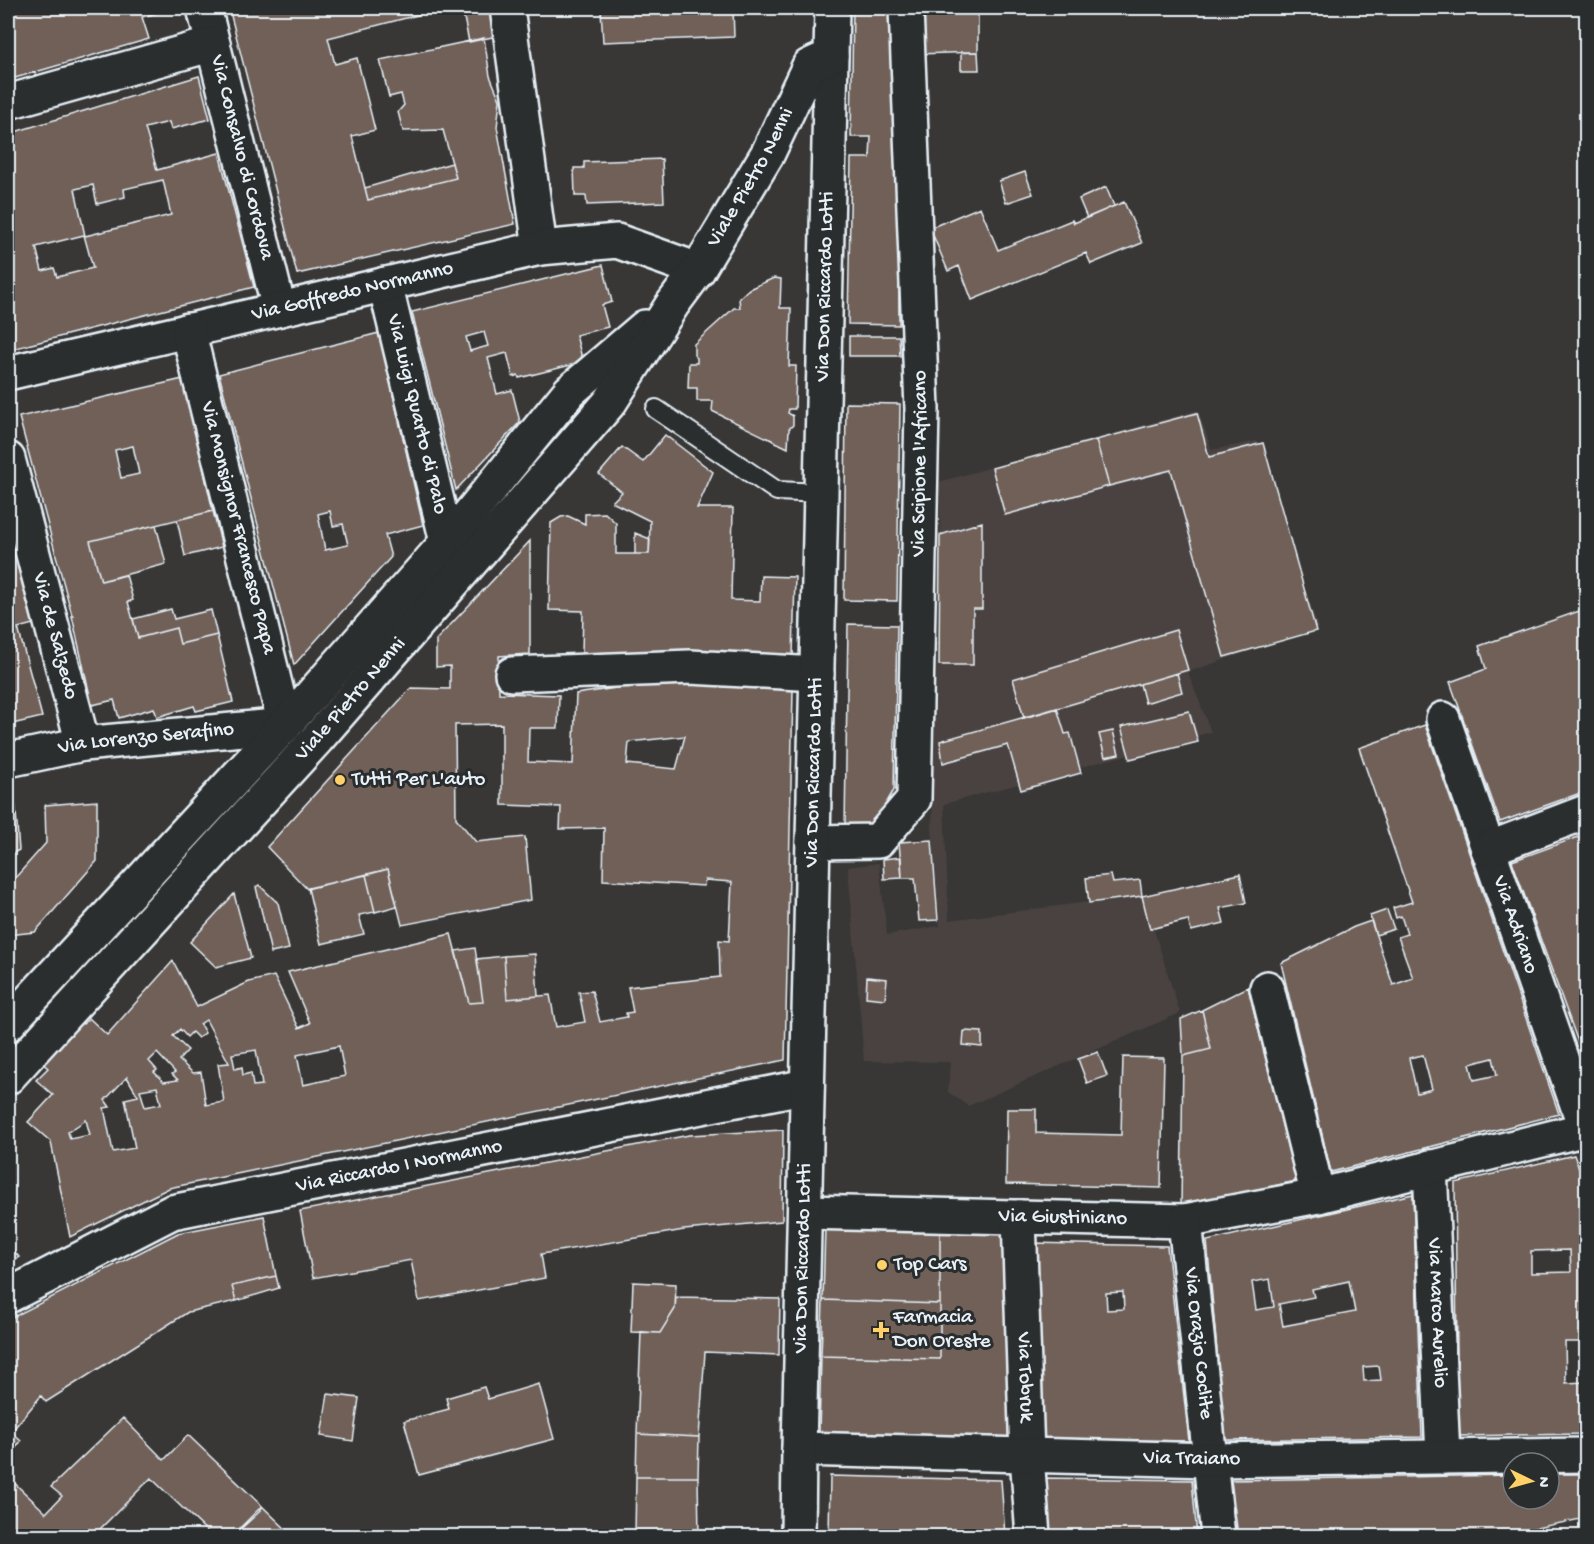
<svg xmlns="http://www.w3.org/2000/svg" width="1594" height="1544" font-family="'Gochi Hand',sans-serif">
<style>
.built{fill:#494340}
.building{fill:#706058;stroke:#e8f1f8;stroke-width:1.5;fill-rule:evenodd}
.lines{fill:none;stroke-linecap:round;stroke-linejoin:round}
.service-casing{stroke:#e8f1f8;stroke-width:22}
.minor-casing{stroke:#e8f1f8;stroke-width:38}
.secondary-casing{stroke:#e8f1f8;stroke-width:38}
.service{stroke:#2a2d2e;stroke-width:18}
.minor{stroke:#2a2d2e;stroke-width:33}
.secondary{stroke:#2a2d2e;stroke-width:33}
.poi-dot{fill:#ffd166;stroke:#2a2d2e;stroke-width:2}
.labels{text-anchor:middle;dominant-baseline:central;stroke-width:6;stroke-linejoin:round;paint-order:stroke}
.street-label{font-size:21px;fill:#e8f1f8;stroke:#2a2d2e}
.poi-label{font-size:21px;fill:#e8f1f8;stroke:#2a2d2e;text-anchor:start}
</style>
<rect width="100%" height="100%" fill="#383736"/>
<filter id="ink" filterUnits="userSpaceOnUse"><feTurbulence type="fractalNoise" baseFrequency=".0167" numOctaves="2"/><feDisplacementMap in="SourceGraphic" scale="12" xChannelSelector="R" yChannelSelector="G"/><feConvolveMatrix kernelMatrix="1 2 1 2 8 2 1 2 1" color-interpolation-filters="sRGB"/></filter>
<g filter="url(#ink)">
<path class="built" d="M1198 410 1212 450 1257 441 1318 628 1188 672 1211 732 944 804 949 920 1143 895 1180 1013 968 1106 948 1092 950 1062 864 1061 848 867 879 863 887 935 940 926 932 828 941 539 939 482Z"/>
<path class="building" d="M8 8H176L142 17 149 39 8 80Z
M229 8H445L328 38 335 64 357 58 375 130 352 136 368 200 456 178 443 130 403 131 398 112 404 105 401 94 389 97 380 60 484 38 490 76 500 100 497 127 515 224 297 274Z
M462 8H496L502 35 469 42Z
M591 8H733L734 37 603 42 601 10H591Z
M853 8H898L899 325 848 324 851 158H870L871 137H851Z
M916 8H978V52L917 54Z
M961 52H978L979 70H961Z
M199 76 210 119 171 129 169 122 145 128 157 170 219 153 254 287 8 350V134ZM163 180 171 215 85 236 75 189 93 185 97 204 125 197 124 189ZM84 235 93 268 57 277 54 268 42 271 36 247Z
M662 159 664 202 587 205 586 196H575L574 168H584V162Z
M452 163 456 178 368 200 365 188Z
M1025 172 1033 194 1006 203 999 181Z
M1106 187 1114 206 1087 218 1079 199Z
M1124 202 1142 243 1091 264 1086 253 972 300 959 266 948 271 930 228 980 207 998 250 1072 220 1074 223Z
M603 265 612 302 602 305 608 327 576 335 583 362 519 378 518 375 513 377 507 353 488 358 497 394 512 390 520 422 456 490 412 312ZM484 332 488 346 470 351 466 337Z
M774 278 781 279 780 308H791L789 366H796L795 409H789L788 413 793 416V425L789 429 788 448 712 411 713 401H697V388H688L689 363H697V358L694 355V344L734 308H740L739 298 749 289Z
M379 333 423 525 385 535 391 557 294 665 219 374ZM330 511 333 526 343 524 348 545 325 550 318 514Z
M849 336H899L900 356H849Z
M183 379 213 511 90 541 101 581 126 575 133 600 128 602 138 638 176 628 180 644 217 635 233 702 196 711 194 706 157 717 154 708 119 718 114 700 92 705 72 616H75L72 615 19 417ZM133 446 139 474 121 478 115 450Z
M846 403 900 404 897 601 844 600Z
M1197 413 1209 457 1263 443 1316 631 1224 657 1171 470 1109 486 1096 440Z
M665 435 713 472 697 508H733L731 600 760 601 761 576 795 577 793 657 582 654 583 611 549 610 551 523 561 517 568 516 585 524V514L605 513 616 523V554H649L650 521 612 502 622 492 599 474 622 447 643 462Z
M1096 440 1109 486 1005 515 992 468Z
M213 511 222 547 185 556 177 520Z
M982 522V609H973V665H939L940 535Z
M156 525 166 564 101 581 90 541Z
M8 529 33 624 18 628 42 717 8 725Z
M635 533 650 539 649 554H635Z
M530 541V654L499 656V693L559 695 558 728H529L528 762 573 764 576 694 690 677 793 690 785 1060 169 1188 70 1237 51 1142 28 1122 53 1095 36 1080 48 1068 41 1062 78 1020 83 1024 89 1018 107 1035 173 961 197 1007 249 982 274 976 299 1028 310 1023 288 972 451 934 469 1003 483 1002 477 959 504 956 507 999 550 995 556 1027 585 1022 579 992 592 991 600 1022 627 1017 626 1013 633 1012 628 987 720 977 719 940 729 941 732 882 705 880 704 886 603 880 604 828 560 829 561 807 502 805V724L455 725 456 818 476 842 525 837 531 900 402 925 388 869 307 889 267 847 411 688 450 689V666L436 667V640ZM685 736 676 769 627 764 629 742ZM206 1020 229 1063 218 1064 224 1102 206 1105 201 1072 193 1073 179 1060 188 1050 173 1036 180 1029 187 1037 192 1032 198 1038 205 1033 200 1024ZM339 1046 345 1076 303 1085 297 1055ZM256 1050 262 1085 253 1086 251 1073 243 1075 242 1067 235 1069 232 1054ZM157 1053 175 1072 172 1074 178 1080 164 1082 154 1072 157 1070 149 1061ZM127 1077 138 1096 125 1099 135 1148 113 1152 104 1108 110 1107 105 1100ZM157 1087 161 1104 145 1107 140 1090ZM86 1120 90 1135 70 1139 68 1132Z
M171 609 174 619 211 610 217 635 180 644 176 628 138 638 133 619Z
M1585 609 1586 791 1500 822 1450 682 1486 669 1479 646Z
M848 624 897 625 894 790 873 826 845 827Z
M1176 630 1188 670 1024 718 1013 679Z
M1177 673 1182 692 1145 703 1140 684Z
M1057 708 1065 734 1070 733 1081 773 1021 790 1008 745 943 763 940 741Z
M1189 711 1198 742 1130 759 1121 727Z
M1425 725 1559 1114 1331 1172 1281 963 1354 927 1371 921 1393 985 1413 978 1398 937 1407 934 1401 916 1396 918 1393 908 1412 902 1359 748ZM1423 1055 1432 1089 1417 1093 1409 1058ZM1493 1058 1497 1075 1474 1080 1470 1064Z
M1113 731 1119 754 1105 757 1099 734Z
M14 787 19 850 8 856V788Z
M97 801V861L35 932 8 935V886L46 843 45 805Z
M1586 834V1064L1512 861Z
M932 840 938 920 919 921 915 878H902L899 842Z
M901 857 902 878 884 879 883 859Z
M388 869 397 906 375 912 366 875Z
M1240 874 1246 903 1220 908 1224 923 1191 931 1188 920 1150 929 1142 896Z
M366 875 375 912 359 915 364 934 321 944 308 888Z
M1111 875 1113 883 1140 880 1142 896 1089 903 1086 878Z
M259 885 278 903 289 949 271 953 256 887Z
M234 894 251 958 216 967 190 942Z
M1387 910 1394 929 1376 935 1370 916Z
M475 948 483 1002 469 1003 455 951Z
M535 954 538 996 507 999 504 956Z
M867 977 887 979 885 999 866 997Z
M1248 987 1296 1181 1181 1206 1183 1056 1211 1049 1202 1010Z
M1202 1010 1211 1049 1183 1056 1181 1019Z
M964 1031 982 1032V1047L963 1045Z
M1098 1052 1107 1076 1087 1083 1078 1059Z
M1123 1057 1164 1058 1161 1188 1006 1184 1007 1109H1036V1133L1121 1135Z
M783 1130 782 1221 684 1230 541 1254 545 1278 419 1301 411 1260 313 1278 300 1211 689 1135Z
M1574 1155 1586 1188V1342H1565L1566 1383 1586 1382V1434L1458 1436 1455 1183ZM1570 1250 1571 1272 1531 1273V1251Z
M1413 1194 1422 1437 1225 1440 1207 1241ZM1270 1279 1274 1307 1256 1310 1252 1282ZM1349 1281 1355 1312 1283 1326 1279 1304 1314 1297 1312 1289ZM1379 1366 1381 1380 1364 1381 1363 1367Z
M264 1216 276 1276 232 1286 236 1301 188 1312 46 1402 41 1396 11 1432 21 1441 8 1458V1322L11 1318 178 1233Z
M825 1227 940 1230V1304L823 1300Z
M940 1230 1003 1231 1015 1437 819 1432 821 1356 940 1359Z
M1031 1243 1167 1246 1189 1441 1040 1439ZM1123 1292 1124 1309 1107 1310 1106 1293Z
M8 1244 19 1257 8 1264Z
M276 1276 279 1288 236 1301 232 1286Z
M633 1282 676 1284 675 1309 660 1333 631 1332Z
M676 1297 780 1299 779 1355 705 1352 699 1437 637 1434 641 1332 660 1333 675 1309Z
M823 1300 940 1304V1359L821 1356Z
M539 1384 554 1439 419 1475 404 1421 449 1409 446 1398 484 1387 488 1399Z
M328 1394 359 1398 353 1441 321 1436Z
M123 1418 164 1460 188 1435 262 1506 259 1512 233 1536H212L151 1478 93 1536H8V1477L46 1513 62 1496 51 1487Z
M637 1434 699 1437 698 1477H636Z
M1549 1474H1586V1518L1495 1536H1489V1534H1458V1536H1238L1231 1480 1513 1475V1499H1549Z
M830 1476 1001 1480 1005 1536H829Z
M636 1477H698L699 1536H635Z
M1042 1478 1192 1480 1197 1536H1047Z
M262 1506 293 1536H232Z"/>
<g class="lines">
<g class="service-casing">
<path id="service" d="M656 409 777 491 821 493"/>
</g>
<g class="minor-casing">
<g id="minor">
<path id="s1" d="M204 8 279 309"/>
<path d="M507 8 540 248"/>
<path d="M8 102 213 44"/>
<path id="s2" d="M385 284 447 542"/>
<path id="s3" d="M8 373 540 248 617 241 698 270"/>
<path id="s4" d="M8 459 83 744"/>
<path d="M512 674 690 667 817 674"/>
<path id="s5" d="M1443 719 1586 1130"/>
<path id="s6" d="M8 760 83 744 285 725 188 330"/>
<path id="s7" d="M813 842 878 841 914 799 922 409 906 8"/>
<path d="M1488 849 1586 812"/>
<path d="M1267 988 1318 1196"/>
<path id="s8" d="M1430 1167 1443 1457"/>
<path id="s9" d="M805 1212 1185 1221 1318 1196 1586 1129"/>
<path id="s10" d="M1019 1217 1027 1456 1033 1536"/>
<path id="s11" d="M1185 1221 1218 1536"/>
<path id="s12" d="M8 1296 172 1212 807 1086"/>
<path id="s13" d="M799 1449 1210 1460 1586 1455"/>
<path id="s14" d="M798 1536 799 1449 831 56"/>
</g>
</g>
<g class="secondary-casing">
<g id="secondary">
<path d="M8 1024 285 725 447 542 570 391 645 327"/>
<path id="s15" d="M8 1077 317 739 610 402 672 305 698 270 768 153 809 66 831 56 832 8"/>
</g>
</g>
<use href="#service" class="service"/>
<use href="#minor" class="minor"/>
<use href="#secondary" class="secondary"/>
</g>
</g>
<g class="poi-dot">
<circle cx="340" cy="780" r="6"/>
<circle cx="882" cy="1265" r="6"/>
<path d="M878 1321h6v6h6v6h-6v6h-6v-6h-6v-6h6z"/>
</g>
<g class="labels">
<g class="street-label">
<text stroke="none"><textPath href="#s1" startOffset="154">Via Consalvo di Cordova</textPath></text>
<text stroke="none"><textPath href="#s15" startOffset="1170">Viale Pietro Nenni</textPath></text>
<text stroke="none"><textPath href="#s14" startOffset="1250">Via Don Riccardo Lotti</textPath></text>
<text stroke="none"><textPath href="#s3" startOffset="354">Via Goffredo Normanno</textPath></text>
<text stroke="none"><textPath href="#s2" startOffset="134">Via Luigi Quarto di Palo</textPath></text>
<text stroke="none"><textPath href="#s7" startOffset="456">Via Scipione l'Africano</textPath></text>
<text transform="translate(237 528) rotate(76)">Via Monsignor Francesco Papa</text>
<text stroke="none"><textPath href="#s4" startOffset="183">Via de Salzedo</textPath></text>
<text stroke="none"><textPath href="#s15" startOffset="510">Viale Pietro Nenni</textPath></text>
<text stroke="none"><textPath href="#s6" startOffset="140">Via Lorenzo Serafino</textPath></text>
<text stroke="none"><textPath href="#s14" startOffset="764">Via Don Riccardo Lotti</textPath></text>
<text stroke="none"><textPath href="#s5" startOffset="218">Via Adriano</textPath></text>
<text stroke="none"><textPath href="#s12" startOffset="416">Via Riccardo I Normanno</textPath></text>
<text stroke="none"><textPath href="#s9" startOffset="258">Via Giustiniano</textPath></text>
<text stroke="none"><textPath href="#s14" startOffset="278">Via Don Riccardo Lotti</textPath></text>
<text stroke="none"><textPath href="#s8" startOffset="146">Via Marco Aurelio</textPath></text>
<text stroke="none"><textPath href="#s11" startOffset="123">Via Orazio Coclite</textPath></text>
<text stroke="none"><textPath href="#s10" startOffset="160">Via Tobruk</textPath></text>
<text stroke="none"><textPath href="#s13" startOffset="393">Via Traiano</textPath></text>
</g>
<g class="poi-label">
<text x="352" y="780">Tutti Per L'auto</text>
<text x="894" y="1265">Top Cars</text>
<text x="893" y="1318">Farmacia<tspan x="893" dy="24">Don Oreste</tspan></text>
</g>
</g>
<rect width="1594" height="1544" fill="none" stroke="#2a2d2e" stroke-width="30"/>
<rect x="15" y="15" width="1564" height="1514" fill="none" stroke="#e8f1f8" stroke-width="2" filter="url(#ink)"/>
<g transform="translate(1531 1481) rotate(95)"><circle r="28" fill="#2a2d2e" stroke="#767b7f" stroke-width="1.5"/>
<path d="M0-4.5L10 22L0 15L-10 22Z" fill="#ffd166"/>
<text y="-9" font-size="16" font-weight="bold" text-anchor="middle" fill="#e8f1f8">N</text>
</g>
</svg>
